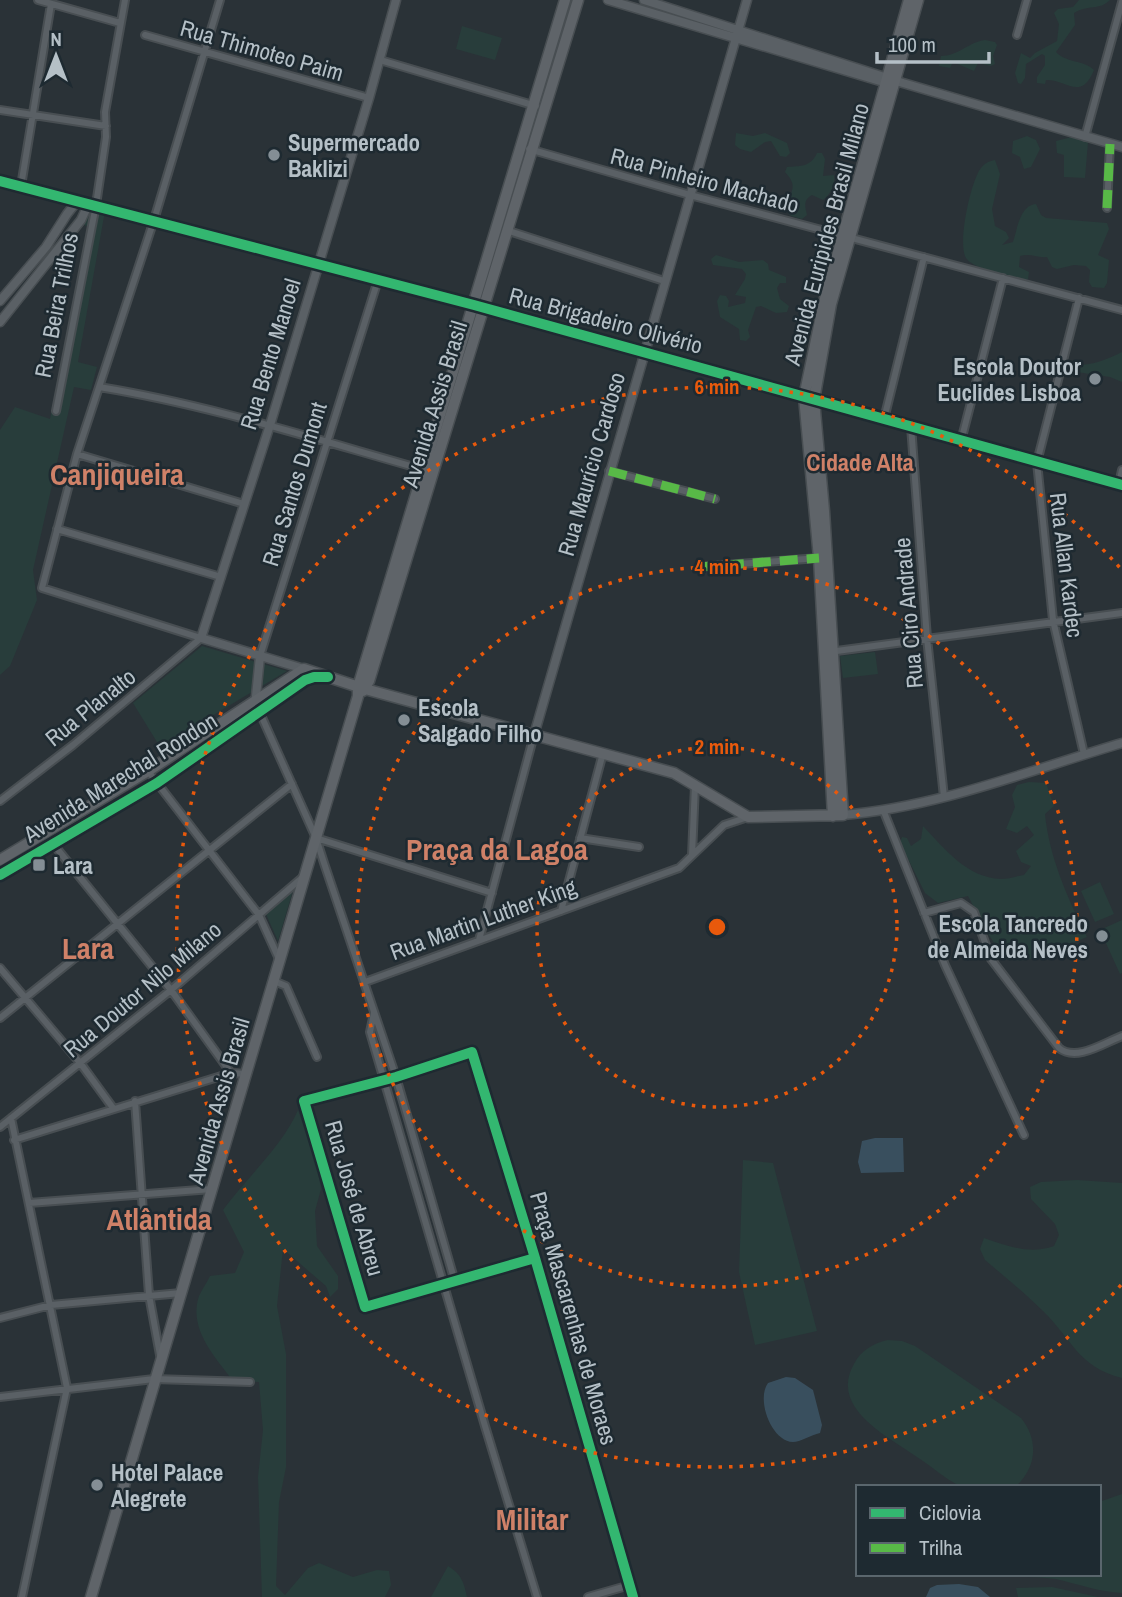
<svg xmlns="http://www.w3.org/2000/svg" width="1122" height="1597" font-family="'Archivo Narrow',sans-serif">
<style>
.green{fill:#283d3b}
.water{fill:#394f5e}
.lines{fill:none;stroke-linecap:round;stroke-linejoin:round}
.minor-casing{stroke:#484e52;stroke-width:10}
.tertiary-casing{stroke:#484e52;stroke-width:11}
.secondary-casing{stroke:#484e52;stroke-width:13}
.minor{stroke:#5a6065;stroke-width:6}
.tertiary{stroke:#5a6065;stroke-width:8}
.secondary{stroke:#5f6469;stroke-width:10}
.quiet{stroke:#58b947;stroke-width:9;stroke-dasharray:18 9;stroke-linecap:butt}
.cycleway-casing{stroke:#1e2a31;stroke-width:15}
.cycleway{stroke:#33b770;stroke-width:10}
.ring{fill:none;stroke:#e8590c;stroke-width:3.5;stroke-dasharray:3.5 7}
.poi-dot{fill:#848e95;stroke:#1e2a31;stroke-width:2.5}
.labels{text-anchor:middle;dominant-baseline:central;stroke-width:5;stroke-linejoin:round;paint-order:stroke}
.street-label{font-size:23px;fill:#b5c0c7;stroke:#1e2a31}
.poi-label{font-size:23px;font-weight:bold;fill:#b5c0c7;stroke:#1e2a31;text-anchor:start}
.neighbourhood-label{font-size:24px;font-weight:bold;fill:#cf8168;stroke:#1e2a31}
.district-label{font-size:30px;font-weight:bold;fill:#cf8168;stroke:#1e2a31}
.centre{fill:#e8590c;stroke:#1e2a31;stroke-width:3.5}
.ring-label{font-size:21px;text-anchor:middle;font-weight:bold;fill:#e8590c;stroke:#1e2a31;stroke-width:5;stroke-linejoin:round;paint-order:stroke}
</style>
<rect width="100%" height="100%" fill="#2a3237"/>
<path class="green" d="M1079 0H1110C1099 11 1089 4 1074 13L1075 25 1056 52C1066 63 1084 60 1094 70 1081 102 1066 79 1046 80L1045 84 1037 83V77L1045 65V56L1042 54 1026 64 1025 78 1021 84 1018 83 1015 73 1021 53 1030 58 1035 53 1057 41 1059 24 1054 13 1058 9 1073 7Z
M462 26 502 38 495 60 456 49Z
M985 40 995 42 997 45 993 56 995 64 991 66 978 63 974 71 953 62 950 68 939 66 941 56C958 56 969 42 985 40Z
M736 133 753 136 765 133 787 143 790 153 786 157 780 156 771 141 765 142 751 152 740 149 735 145Z
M1027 136 1036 140 1040 149 1031 167 1024 169 1020 157 1012 153 1013 141Z
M1072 137 1088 142 1085 178 1064 177V155L1057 153 1056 141Z
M817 153H822L825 159 823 176 834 175C836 184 830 195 823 200L812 195C803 200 805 206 807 215L802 219 791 216 783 208C791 192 799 187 785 172L787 167C800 166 811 167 817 153Z
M995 160 1000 174 992 209 995 226 1006 232 1009 238 1002 245 1013 242C1017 230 1020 205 1036 204L1041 215 1046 218 1107 223 1109 229 1098 255 1109 260 1107 283 1104 288 1092 287 1089 282 1090 270 1086 266 1074 265 1057 269 1052 267 1047 257C1036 258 1031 253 1020 256L1019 267 1029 272 1028 279H1021C1008 275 973 269 966 258 957 244 971 180 981 168 985 163 989 161 995 160Z
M91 208 105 211 78 362 97 367 91 390 74 387 33 570 37 600 10 666 0 675V430L15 407 50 419 89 227 82 224Z
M716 255 739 262 763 260 768 264 769 270 786 277V283H780L777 288 780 299 789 306 787 312 776 313 761 306 756 307 748 330 750 337 746 341 740 340 739 329 720 317 717 301 720 295 726 296 729 301 728 307 745 303 746 297 735 295 745 279 746 274 742 269 713 265 711 259Z
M1122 352V382L1110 377 1070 371V365C1090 366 1104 361 1122 352Z
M202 646 287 671 160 747 133 703Z
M875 652 878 674 843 678 840 656Z
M1029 782 1046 783 1054 806 1045 814C1049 857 1068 899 1087 937 1070 944 1028 966 1010 959 994 951 977 912 968 896L938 903 925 893 900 843 902 837 907 838 911 846 921 839 923 826C944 848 967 878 1001 879 1008 879 1017 876 1024 875L1031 866 1021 862 1016 851 1034 835 1027 826 1017 833 1006 829 1015 807 1012 795 1017 785Z
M1100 882 1114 914 1095 922 1081 891Z
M294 887 278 941 265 912Z
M1122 920V973L1120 974 1100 930Z
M298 1110 317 1166 321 1189 315 1211 317 1246 338 1276V1289L330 1297 326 1286 283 1249 277 1306 286 1354V1467L279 1502 276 1586 285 1595 308 1568 319 1563 353 1577 377 1570 389 1571 391 1585 385 1597H262L258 1477 263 1430 259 1382 233 1381C215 1357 188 1329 199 1296 202 1289 207 1283 210 1276L235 1273 244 1252 223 1210C247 1177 282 1147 298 1110Z
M743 1160 773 1163 817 1331 755 1345 739 1272Z
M1077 1180 1122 1183V1378C1078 1367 1072 1339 1043 1311 1025 1293 1005 1277 985 1260L980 1249 984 1238C1007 1246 1030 1255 1054 1246L1059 1235 1055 1224 1031 1199 1030 1187 1041 1182Z
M888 1340 902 1341 915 1346 1021 1418C1039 1440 1037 1468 1015 1487 1001 1487 972 1490 961 1486 949 1482 931 1466 920 1459 891 1438 828 1409 854 1364 861 1350 874 1343 888 1340Z
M1122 1494V1593C1099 1592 1078 1584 1056 1579 1037 1576 1015 1578 995 1574H1099V1502Z
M448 1566C461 1574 464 1582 467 1597H431Z
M1052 1587 1098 1597H1018L1016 1588Z"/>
<path class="water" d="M875 1138H903L904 1172 861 1173 858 1162 862 1141Z
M786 1377 795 1378 813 1390 822 1425 820 1433C811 1435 800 1442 793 1442 771 1441 756 1399 768 1383Z
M959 1584 978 1587 990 1597H926L930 1588 937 1585Z"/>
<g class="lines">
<g class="minor-casing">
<path id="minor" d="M38 0 120 23
M145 35 369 98
M1017 35 1027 0
M380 60 536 106
M0 110 106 126
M1085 137 1122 2
M529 149 690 195 1122 310
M21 186 51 4
M1107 208 1110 144
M506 230 664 281
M1079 298 1037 462 1053 620 1084 754
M99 387C210 405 318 440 425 470
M814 400 1122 485
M56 411 96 205 106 137 105 112 125 0
M884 419 924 257
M911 426 927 638 944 797
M961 441 1003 278
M77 454 244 504
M609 471 715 499
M1119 484 1122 470
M57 529 221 577
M699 567 819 558
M201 638 42 588 77 454 154 220 220 0
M829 652 1122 613
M260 656 378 280
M260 713 316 838 324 863 396 1077 455 1282
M148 771 259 915 279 959
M0 801 73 745 201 638
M884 812 945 965 1024 1135
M316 838 492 893
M580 838 639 847
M54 845 171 990 231 1073
M692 855 695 785
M561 911 603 753
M924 913 961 903 974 912 991 959 1059 1048C1076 1062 1104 1043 1122 1036
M479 940 534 735
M0 968 81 1064 113 1108
M274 981 286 986 317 1057
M365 982 679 868 724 825 748 817
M374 1013 370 1032 485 1426 537 1597
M0 1018 292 784
M135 1101 149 1295 160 1355
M11 1118 67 1388 22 1597
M0 1127 171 990 303 877
M14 1140 231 1073 246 1074
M29 1203 212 1189
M535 1258 365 1307 304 1101 396 1077 472 1052 535 1258 633 1597
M0 1318 51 1305 181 1293
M0 1397 154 1379 250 1382
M588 1597 630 1585"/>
</g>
<g class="tertiary-casing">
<path id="tertiary" d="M608 0 890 84
M644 0 903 83 1122 147
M0 181 474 305 808 398
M0 301 46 247 67 214 78 200
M0 322 81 220 89 203
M304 669 201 638 270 425 369 98 396 0
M260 713 256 696 260 656
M534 735 747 0
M843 815C939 807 1030 770 1122 743"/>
</g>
<g class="secondary-casing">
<path id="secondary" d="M363 691 369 681 578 0
M833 816 819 558 804 397 824 302 909 0
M0 860 148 771 304 669 365 689 674 773 748 817 843 815 824 511 814 400 831 304 918 0
M0 875 157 783 305 680 314 677H323
M91 1597 358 696V687L565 0"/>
</g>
<use href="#minor" class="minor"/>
<use href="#tertiary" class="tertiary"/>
<use href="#secondary" class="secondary"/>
<path class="quiet" d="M1107 208 1110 144
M609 471 715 499
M699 567 819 558"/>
<g class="cycleway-casing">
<path id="cycleway" d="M0 181 474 305 1122 485
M0 875 157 783 305 680 314 677H328
M535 1258 365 1307 304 1101 396 1077 472 1052 535 1258 633 1597"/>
</g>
<use href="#cycleway" class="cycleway"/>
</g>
<g class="ring">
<circle cx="717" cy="927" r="180"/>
<circle cx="717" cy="927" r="360"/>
<path d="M1121 1285A540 540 0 1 1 1121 569"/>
</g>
<g class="poi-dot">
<circle cx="274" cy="155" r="7"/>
<circle cx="1095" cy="379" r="7"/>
<circle cx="404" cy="720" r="7"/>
<rect x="32" y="858" width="14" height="14" rx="3.5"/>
<circle cx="1102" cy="936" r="7"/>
<circle cx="97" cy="1485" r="7"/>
</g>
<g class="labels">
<g class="street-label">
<text transform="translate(262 50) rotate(16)">Rua Thimoteo Paim</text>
<text transform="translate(705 180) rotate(15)">Rua Pinheiro Machado</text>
<text transform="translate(826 234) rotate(-75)">Avenida Euripides Brasil Milano</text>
<text transform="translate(56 305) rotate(-79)">Rua Beira Trilhos</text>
<text transform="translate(606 320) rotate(15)">Rua Brigadeiro Olivério</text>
<text transform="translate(270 354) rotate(-73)">Rua Bento Manoel</text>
<text transform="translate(434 404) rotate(-73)">Avenida Assis Brasil</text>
<text transform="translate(591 464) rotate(-74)">Rua Maurício Cardoso</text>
<text transform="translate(294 484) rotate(-73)">Rua Santos Dumont</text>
<text transform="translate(1067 565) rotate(83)">Rua Allan Kardec</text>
<text transform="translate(908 613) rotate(-95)">Rua Ciro Andrade</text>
<text transform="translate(90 707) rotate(-39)">Rua Planalto</text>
<text transform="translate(120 777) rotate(-32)">Avenida Marechal Rondon</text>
<text transform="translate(483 919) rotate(-20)">Rua Martin Luther King</text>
<text transform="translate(142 989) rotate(-40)">Rua Doutor Nilo Milano</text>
<text transform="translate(218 1101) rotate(-74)">Avenida Assis Brasil</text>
<text transform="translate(355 1198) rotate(74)">Rua José de Abreu</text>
<text transform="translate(574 1318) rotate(74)">Praça Mascarenhas de Moraes</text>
</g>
<g class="poi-label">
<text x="288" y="142">Supermercado<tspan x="288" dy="26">Baklizi</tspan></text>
<text x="1081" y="366" text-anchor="end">Escola Doutor<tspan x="1081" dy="26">Euclides Lisboa</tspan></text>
<text x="418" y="707">Escola<tspan x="418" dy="26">Salgado Filho</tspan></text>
<text x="53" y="865">Lara</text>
<text x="1088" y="923" text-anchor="end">Escola Tancredo<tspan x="1088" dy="26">de Almeida Neves</tspan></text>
<text x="111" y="1472">Hotel Palace<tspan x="111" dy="26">Alegrete</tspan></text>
</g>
<g class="neighbourhood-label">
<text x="860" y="462">Cidade Alta</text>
</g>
<g class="district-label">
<text x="117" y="474">Canjiqueira</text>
<text x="497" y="849">Praça da Lagoa</text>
<text x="88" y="948">Lara</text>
<text x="159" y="1219">Atlântida</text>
<text x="532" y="1519">Militar</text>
</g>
</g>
<circle cx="717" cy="927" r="10" class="centre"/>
<g class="ring-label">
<text x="717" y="394">6 min</text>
<text x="717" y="574">4 min</text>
<text x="717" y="754">2 min</text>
</g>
<rect x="856" y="1485" width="245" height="91" fill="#1e2a31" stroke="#5a666d" stroke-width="2"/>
<rect x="870" y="1508" width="35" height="10" fill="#33b770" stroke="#5a666d" stroke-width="2"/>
<text x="919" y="1520" font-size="21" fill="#b5c0c7">Ciclovia</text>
<rect x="870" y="1543" width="35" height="10" fill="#58b947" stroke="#5a666d" stroke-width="2"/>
<text x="919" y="1555" font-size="21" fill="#b5c0c7">Trilha</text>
<g transform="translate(56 56)" stroke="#1e2a31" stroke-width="5" paint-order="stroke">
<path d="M0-5L12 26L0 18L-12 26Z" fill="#b5c0c7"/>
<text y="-10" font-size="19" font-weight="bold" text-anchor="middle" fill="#b5c0c7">N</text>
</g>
<path d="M877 52v10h112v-10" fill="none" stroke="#b5c0c7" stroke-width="3.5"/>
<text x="888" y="52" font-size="21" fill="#b5c0c7" stroke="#1e2a31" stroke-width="5" paint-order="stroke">100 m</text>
</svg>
